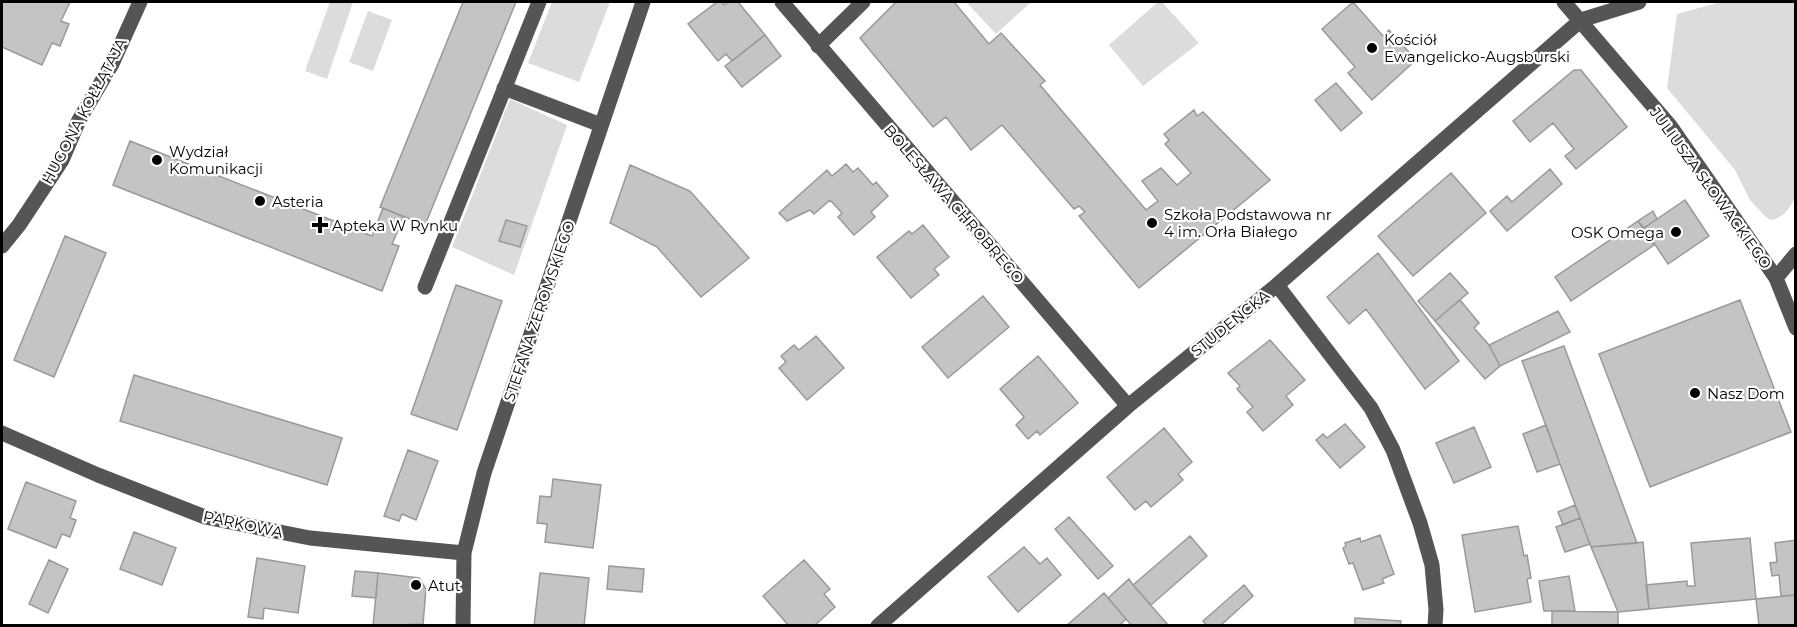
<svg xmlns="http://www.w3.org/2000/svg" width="1797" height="627" font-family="Montserrat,sans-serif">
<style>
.green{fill:#dcdcdc}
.building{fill:#c4c4c4;stroke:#999;stroke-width:1.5}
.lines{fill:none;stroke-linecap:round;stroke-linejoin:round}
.minor{stroke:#555;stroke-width:15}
.poi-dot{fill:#000;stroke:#fff;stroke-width:2}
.labels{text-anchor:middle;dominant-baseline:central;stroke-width:4.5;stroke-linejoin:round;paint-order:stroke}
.poi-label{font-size:15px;fill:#000;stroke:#fff;text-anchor:start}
.street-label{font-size:15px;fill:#000;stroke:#fff}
</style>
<rect width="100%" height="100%" fill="#fff"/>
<path class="green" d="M330 2H353L327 79 305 71Z
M552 2H610L579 82 528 63Z
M966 2H1031L996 34Z
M1158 2H1162L1199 43 1143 86 1109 45Z
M1721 2H1795V197C1789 209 1784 218 1770 220L1764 215 1750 200 1735 170 1667 88 1677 14Z
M368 11 392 20 373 71 349 62Z
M510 99 567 125 514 275 452 247Z"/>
<path class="building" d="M2 2H70L61 21 69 24 60 46 52 43 42 65 2 47Z
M463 2H516L425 225 380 207Z
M717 2H722L724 5 729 2H738L765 35 732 61 726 54 718 61 688 24Z
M896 2H954L989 44 1001 33 1045 81 1040 85 1146 210 1158 201 1142 181 1161 168 1177 185 1191 173 1165 144 1169 140 1164 134 1194 110 1197 116 1203 112 1270 180 1139 288 1079 216 1085 212 1079 206 1074 209 1002 125 971 150 946 117 933 127 860 38Z
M1353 2 1383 36 1389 30 1416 60 1372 100 1348 73 1355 67 1322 29Z
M765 35 781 56 742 87 725 66Z
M1574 70H1581L1627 127 1576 169 1565 156 1574 149 1553 123 1530 142 1513 121Z
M1336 83 1362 113 1341 131 1315 100Z
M130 141 372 236 383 208 404 217 392 244 399 246 382 291 113 185Z
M846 164 853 172 858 168 873 185 876 182 888 196 871 212 875 217 854 235 838 217 842 213 830 200 814 214 810 210 787 221 779 213 827 170 832 176Z
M630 165 690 191 749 258 701 297 657 247 610 223Z
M1550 169 1562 184 1507 231 1490 211 1507 196 1512 202Z
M1451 173 1486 213 1413 276 1378 236Z
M1685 200 1709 236 1668 264 1644 228Z
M1653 211 1657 219 1644 228 1638 221Z
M506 220 527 226 520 247 499 241Z
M1638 221 1654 245 1571 301 1555 277Z
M923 225 949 257 934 269 939 275 911 298 877 257 909 231 912 234Z
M65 236 106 253 54 377 14 360Z
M1378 253 1459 361 1425 389 1366 309 1349 324 1327 297Z
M1450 273 1468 293 1435 321 1418 301Z
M456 285 502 301 457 430 411 414Z
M983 296 1009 327 948 378 922 347Z
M1460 300 1479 323 1474 328 1489 345 1500 366 1485 379 1435 321Z
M1740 300 1791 432 1650 487 1599 354Z
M1558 311 1570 332 1500 366 1489 345Z
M816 336 844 368 807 400 779 368 786 362 781 356 794 345 799 350Z
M1270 340 1305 380 1286 396 1293 405 1263 431 1247 412 1253 407 1237 389 1240 386 1228 373Z
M1564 346 1637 543 1591 547 1560 464 1522 361Z
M1038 356 1078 403 1040 435 1037 431 1028 439 1016 425 1024 417 1000 389Z
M134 375 342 438 327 485 120 421Z
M1345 424 1365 447 1340 468 1316 440 1323 434 1327 438Z
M1546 425 1560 464 1537 472 1523 434Z
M1474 427 1491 467 1454 483 1436 443Z
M1164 428 1192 462 1178 474 1183 480 1151 507 1146 501 1135 510 1107 477Z
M408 450 438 461 416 520 402 514 399 521 384 516Z
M553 479 601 485 593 548 545 542 547 524 537 523 540 496 551 497Z
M26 482 76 501 70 518 76 520 70 537 62 534 56 548 8 529Z
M1575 505 1580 518 1563 525 1558 512Z
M1069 517 1113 566 1098 579 1055 529Z
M1580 518 1590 544 1565 552 1556 527Z
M1518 526 1524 556 1527 555 1531 578 1527 579 1531 602 1475 612 1462 535Z
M134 532 176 548 162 585 120 569Z
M1380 535 1394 574 1382 579 1384 583 1363 590 1353 563 1349 564 1343 548 1346 546 1345 543 1360 538 1361 542Z
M1190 536 1207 556 1151 605 1133 585Z
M1750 538 1756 599 1649 609 1646 585 1687 581V586H1695L1691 543Z
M1796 540V595L1781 596 1779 575 1772 576 1770 563 1777 562 1775 543Z
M1643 542 1649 609 1618 612 1591 547Z
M1024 547 1040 564 1047 558 1061 575 1018 612 988 577Z
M257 558 305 566 298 613 264 608 263 619 248 617Z
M49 560 68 569 48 613 29 604Z
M804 560 830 589 824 594 835 607 814 626H789L763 596Z
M609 566 644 569 642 592 607 589Z
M355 571 378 573 376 598 352 596Z
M378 573 419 578 426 589 423 624 373 626Z
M540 573 589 578 584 626H534Z
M1569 576 1575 611H1544L1539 581Z
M1129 579 1133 585 1169 626H1132L1108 598Z
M1244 585 1253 596 1220 626H1207L1203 621Z
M1104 593 1126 619 1119 626H1066Z
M1796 595V626H1759L1756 599Z
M1552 611 1618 612V626H1552Z
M1355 618 1401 621 1400 626H1355Z"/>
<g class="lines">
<path class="minor" d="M782 2 1128 406
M1564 2 1671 127 1776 278 1796 328
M818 46 863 2
M504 88 601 125
M2 246 19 225 62 160 79 120 112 64 140 2
M1776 278 1796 254
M1277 285 1371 408 1393 450 1420 523 1432 565 1436 610 1435 626
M425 287 539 2
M2 433 98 475 205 517 310 538 464 553
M463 626 464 553 484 473 643 2
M878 626 1128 406 1277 285 1581 20 1639 2"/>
</g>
<g class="poi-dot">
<circle cx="1372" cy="48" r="6"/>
<circle cx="157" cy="160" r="6"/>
<circle cx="260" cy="201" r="6"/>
<circle cx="1152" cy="223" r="6"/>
<path d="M317 216h6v6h6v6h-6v6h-6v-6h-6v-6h6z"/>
<circle cx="1676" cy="232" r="6"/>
<circle cx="1695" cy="393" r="6"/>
<circle cx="416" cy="585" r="6"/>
</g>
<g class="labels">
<g class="poi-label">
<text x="1384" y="39">Kościół<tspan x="1384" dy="17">Ewangelicko-Augsburski</tspan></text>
<text x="169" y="151">Wydział<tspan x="169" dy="17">Komunikacji</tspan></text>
<text x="272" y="201">Asteria</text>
<text x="1164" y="214">Szkoła Podstawowa nr<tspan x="1164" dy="17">4 im. Orła Białego</tspan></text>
<text x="332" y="225">Apteka W Rynku</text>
<text x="1664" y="232" text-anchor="end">OSK Omega</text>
<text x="1707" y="393">Nasz Dom</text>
<text x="428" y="585">Atut</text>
</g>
<g class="street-label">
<text transform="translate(84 111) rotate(-62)">HUGONA KOŁŁĄTAJA</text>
<text transform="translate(1711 188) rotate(54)">JULIUSZA SŁOWACKIEGO</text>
<text transform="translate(954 204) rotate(49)">BOLESŁAWA CHROBREGO</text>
<text transform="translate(539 311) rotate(-71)">STEFANA ŻEROMSKIEGO</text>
<text transform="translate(1230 323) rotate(-39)">STUDENCKA</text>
<text transform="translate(243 524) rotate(12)">PARKOWA</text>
</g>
</g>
<rect width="1797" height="627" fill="none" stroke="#000000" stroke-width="6"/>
</svg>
